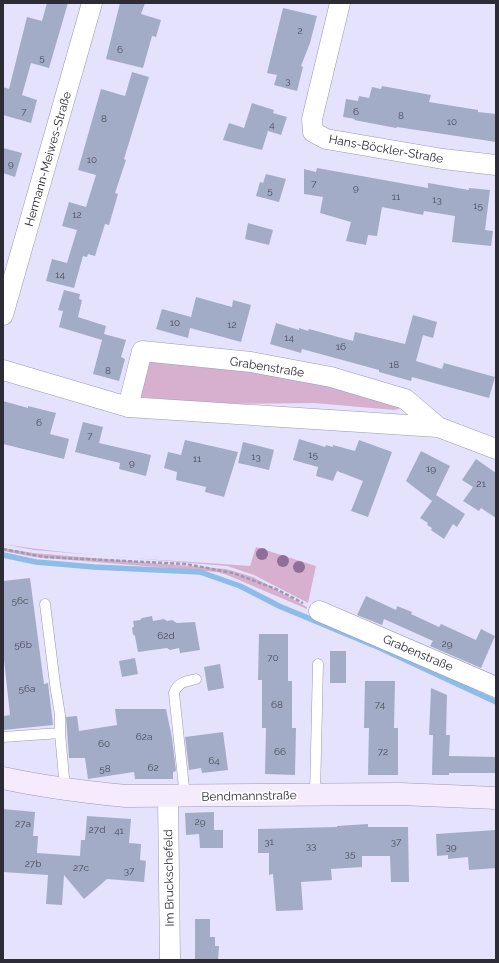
<svg xmlns="http://www.w3.org/2000/svg" width="499" height="963" font-family="Raleway,sans-serif">
<style>
.green{fill:#d8b0cf}
.lines{fill:none;stroke-linecap:round;stroke-linejoin:round}
.stream{stroke:#8dbce9;stroke-width:5.5}
.building{fill:#a3acc6}
.lane-casing{stroke:#9c98b2;stroke-width:11}
.street-casing{stroke:#9c98b2;stroke-width:21}
.secondary-casing{stroke:#9c98b2;stroke-width:23}
.path{stroke:#9d9aaf;stroke-width:2.5;stroke-dasharray:4 2;stroke-linecap:butt}
.lane{stroke:#fff;stroke-width:10}
.street{stroke:#fff;stroke-width:20}
.secondary{stroke:#f6ebfd;stroke-width:22}
.tree{fill:#916e98}
.labels{text-anchor:middle;dominant-baseline:central;stroke-width:3.5;stroke-linejoin:round;paint-order:stroke}
.number-label{font-size:10px;fill:#4a4c5a}
.street-label{font-size:12px;fill:#2d2c36;stroke:#fff}
</style>
<rect width="100%" height="100%" fill="#e5e2fe"/>
<path class="green" d="M147 359 279 372 402 408 394 410 314 403 221 404 140 397Z
M3 544C84 557 167 560 250 566L256 547 316 566 308 603 254 575 227 566 34 550Z
M3 548 33 553 226 569 253 577 307 607V609L227 575 217 572 34 557 3 551Z"/>
<g class="lines">
<path class="stream" d="M3 555 36 562 94 567 200 572 240 586 279 606 380 648 496 702"/>
</g>
<path class="building" d="M47 3H68L49 68 31 63 22 95 37 100 31 123 3 115V87L9 89 27 17 42 21Z
M120 3H145L141 14 161 20 156 37 152 36 143 68 106 59Z
M283 8 317 16 310 43 301 66 303 67 297 91 274 85 277 75 267 73Z
M132 72 149 77 124 159 126 160 115 193 118 194 109 225 105 224 95 256 88 254 87 257 83 256 74 288 46 281 52 259 67 263 77 230 62 226 69 202 86 207 96 175 78 170 101 89 125 96Z
M382 86 431 95 429 102 478 110V112L496 114V142L397 127 396 128 354 120 355 119 343 117 346 99 358 101 359 96 369 98 372 87 381 89Z
M252 103 274 110 273 113 287 117 281 135 268 131 262 150 223 140 229 123 244 128Z
M3 148 22 153 15 177 3 173Z
M317 168 428 188V183L469 190V188L490 190 485 230 493 231 491 246 452 242 455 216 424 211 423 215 382 207 377 236 368 235 366 245 346 241 351 222 320 213 323 197 304 194V169L316 172Z
M266 174 286 179 279 202 256 196 260 182 263 183Z
M248 223 273 230 269 245 245 239Z
M64 290 80 294 79 299 82 300 78 317 106 326 104 334 126 340 121 357 125 359 119 381 93 374 102 340 59 327 63 311 58 310Z
M196 297 232 307 233 300 251 305 241 342 190 328 188 338 156 329 162 309 191 317Z
M413 315 437 322 433 338 423 335 416 361 442 369 444 363 495 377 489 398 412 377 411 381 379 372V370L302 349 301 353 270 344 276 323 299 330V328L308 331 309 329 353 341 355 332 405 344Z
M3 401 28 408V406L56 413 50 434 69 439 64 459 3 444Z
M83 422 103 427 99 443 151 455 146 476 119 469 120 463 75 452Z
M299 439 325 447 326 445 333 447V445L355 451 359 440 392 452 368 517 351 511 363 481 337 471 333 481 316 476 318 467 293 460Z
M185 440 238 452 224 497 205 492 206 487 176 480 177 472 164 468 168 452 181 455Z
M243 442 274 450 269 470 238 463Z
M421 451 450 466 436 495 465 514 457 527 453 524 444 539 431 530 432 528 427 525 428 523 420 518 432 501 406 481Z
M476 459 496 473V518L481 508 479 511 463 501 473 487 462 480Z
M30 578 44 684 48 683 53 725 3 730V716L10 715 3 650V581Z
M366 596 396 610 397 606 412 612 411 614 439 627 441 624 476 640 481 629 495 636 481 668 430 646 433 641 384 619 382 625 357 615Z
M152 616 153 621 164 619 167 621 172 620 177 623 195 622 200 650 180 653 179 648 170 650 167 648 138 652 135 636 133 634 132 628 134 626 133 621 140 620 142 618Z
M259 634H288V681H292V728H296L295 775 265 774 266 728H262V680H258Z
M330 651H346V683H330Z
M135 658 138 674 122 677 119 661Z
M220 664 224 688 208 691 204 667Z
M365 681H395L394 728H398V775H368L369 728H364Z
M431 688 447 695 446 735H437H450L449 756 496 757V773H449V775H432L433 735H429Z
M115 709H166L172 738 176 771 173 772V779H135L134 772 88 779 85 758H69L66 717 77 716 79 731 117 725Z
M223 732 228 770 202 773 201 768 189 770 185 737Z
M3 809 35 812 33 836H38L37 853 80 856 81 840H85L87 816 131 819 129 843 141 844 140 860 146 861 144 882 107 879 84 899 64 875 62 905 46 904 48 875 3 872Z
M214 812V830H223V848H200L199 834 186 835 185 813Z
M368 824V827H408L409 882H391L390 856H362V867L331 869 332 880 301 882 303 910 276 911 273 874 269 875V853H258V829L337 827V826Z
M496 830V868L469 870 468 857 448 859V855L437 856 436 834Z
M195 919H210V937H215V946H219L218 960H195Z"/>
<g class="lines">
<g class="lane-casing">
<path id="lane" d="M45 604 55 684 60 715V733
M3 737 60 733 65 789
M315 795 318 664
M185 797 174 693C178 682 185 682 196 679"/>
</g>
<g class="street-casing">
<path id="street" d="M340 3 312 119 313 132 326 139 443 159 496 165
M3 315 92 3
M3 370 128 407 438 427 496 449
M128 407 142 351 251 362 331 377 405 399 438 427
M319 611 496 687
M168 797 170 960"/>
</g>
<g class="secondary-casing">
<path id="secondary" d="M3 778C44 787 84 792 126 796L400 794 496 798"/>
</g>
<path class="path" d="M3 549 44 557 186 564 233 573 276 589 303 603"/>
<use href="#lane" class="lane"/>
<use href="#street" class="street"/>
<use href="#secondary" class="secondary"/>
</g>
<g class="tree">
<circle cx="262" cy="554" r="6"/>
<circle cx="283" cy="561" r="6"/>
<circle cx="299" cy="567" r="6"/>
</g>
<g class="labels">
<g class="number-label">
<text x="300" y="30">2</text>
<text x="120" y="49">6</text>
<text x="42" y="57">5</text>
<text x="288" y="80">3</text>
<text x="24" y="111">7</text>
<text x="356" y="111">6</text>
<text x="401" y="115">8</text>
<text x="104" y="118">8</text>
<text x="452" y="121">10</text>
<text x="272" y="124">4</text>
<text x="92" y="159">10</text>
<text x="11" y="163">9</text>
<text x="314" y="183">7</text>
<text x="356" y="187">9</text>
<text x="270" y="190">5</text>
<text x="396" y="196">11</text>
<text x="437" y="199">13</text>
<text x="478" y="205">15</text>
<text x="77" y="214">12</text>
<text x="60" y="274">14</text>
<text x="175" y="322">10</text>
<text x="232" y="324">12</text>
<text x="289" y="337">14</text>
<text x="341" y="346">16</text>
<text x="394" y="364">18</text>
<text x="108" y="370">8</text>
<text x="39" y="422">6</text>
<text x="90" y="435">7</text>
<text x="313" y="454">15</text>
<text x="256" y="456">13</text>
<text x="197" y="458">11</text>
<text x="132" y="462">9</text>
<text x="431" y="468">19</text>
<text x="481" y="483">21</text>
<text x="20" y="600">56c</text>
<text x="166" y="635">62d</text>
<text x="447" y="643">29</text>
<text x="23" y="644">56b</text>
<text x="273" y="657">70</text>
<text x="27" y="688">56a</text>
<text x="277" y="704">68</text>
<text x="380" y="704">74</text>
<text x="144" y="736">62a</text>
<text x="104" y="743">60</text>
<text x="280" y="751">66</text>
<text x="383" y="751">72</text>
<text x="214" y="760">64</text>
<text x="153" y="767">62</text>
<text x="105" y="768">58</text>
<text x="200" y="821">29</text>
<text x="23" y="823">27a</text>
<text x="97" y="829">27d</text>
<text x="119" y="830">41</text>
<text x="269" y="841">31</text>
<text x="396" y="841">37</text>
<text x="311" y="845">33</text>
<text x="451" y="846">39</text>
<text x="350" y="853">35</text>
<text x="33" y="863">27b</text>
<text x="81" y="867">27c</text>
<text x="129" y="870">37</text>
</g>
<g class="street-label">
<text transform="translate(386 149) rotate(10)">Hans-Böckler-Straße</text>
<text transform="translate(48 159) rotate(-74)">Hermann-Meiwes-Straße</text>
<text transform="translate(267 367) rotate(9)">Grabenstraße</text>
<text transform="translate(418 653) rotate(23)">Grabenstraße</text>
<text transform="translate(249 796) rotate(-1)">Bendmannstraße</text>
<text transform="translate(169 878) rotate(-91)">Im Bruckschefeld</text>
</g>
</g>
<rect width="499" height="963" fill="none" stroke="#2d2c36" stroke-width="8"/>
</svg>
